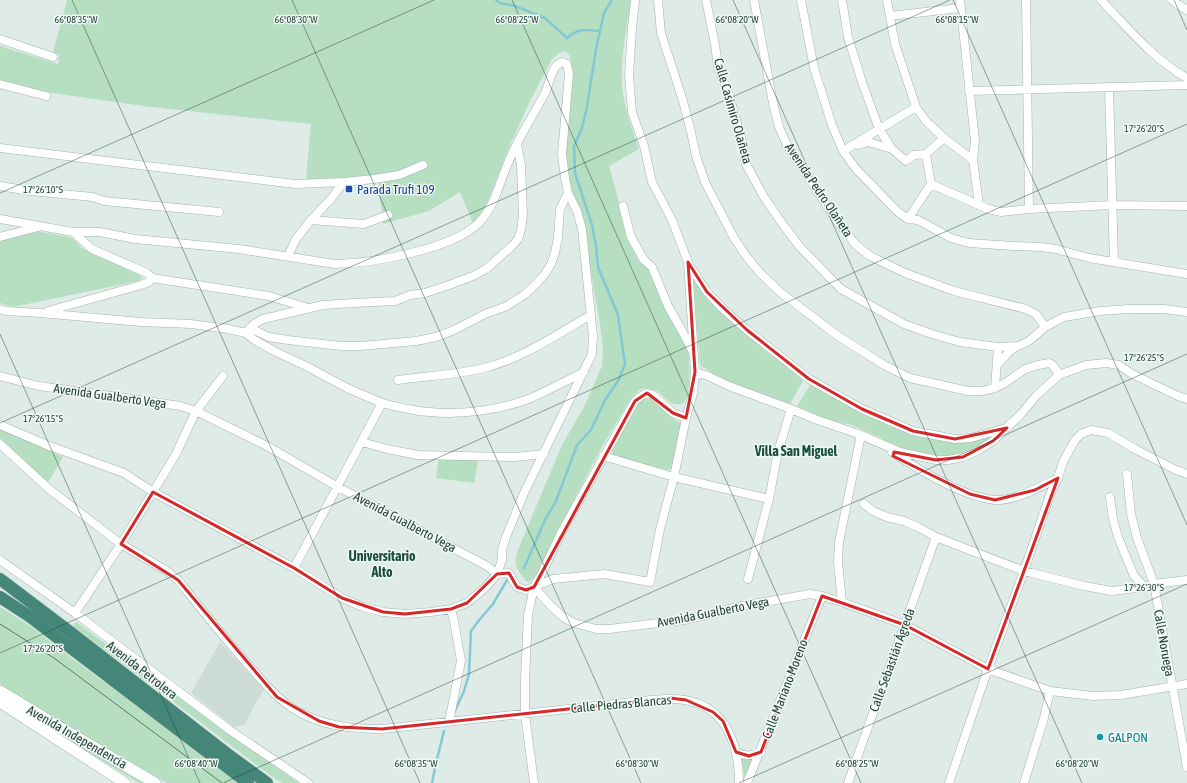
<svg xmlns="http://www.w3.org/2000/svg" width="1187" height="783" font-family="'Asap Condensed',sans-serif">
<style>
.built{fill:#cddbd5}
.green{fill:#b6dec1}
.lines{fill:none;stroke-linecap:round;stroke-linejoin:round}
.stream{stroke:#83c8d5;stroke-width:2.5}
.minor-casing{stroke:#a2b3ad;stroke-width:9}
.secondary-casing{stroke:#9db8ae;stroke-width:12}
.trunk-casing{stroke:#c0c8c6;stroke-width:13}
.minor{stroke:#fff;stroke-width:8}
.secondary{stroke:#fff;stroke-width:11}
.trunk{stroke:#448778;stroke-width:12}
.tram{stroke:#597870;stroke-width:1}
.marked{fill:none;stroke:#d62828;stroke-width:3;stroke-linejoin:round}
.ticks{fill:none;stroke:#1f3c34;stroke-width:1;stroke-opacity:0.45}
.transit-dot{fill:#1a4fb4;stroke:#f0f8f4;stroke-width:1.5}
.culture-dot{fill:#0f9aa8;stroke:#f0f8f4;stroke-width:1.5}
.labels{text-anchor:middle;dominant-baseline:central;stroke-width:3;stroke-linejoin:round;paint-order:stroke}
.street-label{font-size:13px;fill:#1f3c34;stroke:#f0f8f4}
.transit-label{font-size:13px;fill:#164399;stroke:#f0f8f4;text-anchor:start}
.culture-label{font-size:13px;fill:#0d838f;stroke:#f0f8f4;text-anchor:start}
.neighbourhood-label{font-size:14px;font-weight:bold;fill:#1a5042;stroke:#f0f8f4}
.ticks-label{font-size:10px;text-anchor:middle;fill:#1f3c34;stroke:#f0f8f4;stroke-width:3;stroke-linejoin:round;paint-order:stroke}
</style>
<rect width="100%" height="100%" fill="#dfebe6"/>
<path class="built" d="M220 642 264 690 254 706 245 725 234 727 191 693Z"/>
<path class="green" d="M67 0H631C627 27 620 59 622 86 624 108 632 129 639 149L609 166 620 206 626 237 639 262 648 269 688 350C690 359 690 392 686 399 685 401 684 402 682 404H674L670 402 657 391 645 388 639 390 631 398 599 452 559 529 536 577 529 582 526 581C517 569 514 568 517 552L562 445 585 405 602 366 603 349 600 323 588 255 585 229 569 187 564 145 571 95 572 70 570 56 565 51 559 53 552 59 529 103 507 152 483 214 473 223 460 192 429 211 383 224 378 176 349 178 306 179 311 124 151 107 52 93 0 81V46L58 64 59 55 53 52Z
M35 231 69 237 75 240 82 248 139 275 142 277 141 279 138 281 13 307 0 303V238Z
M693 278H695L729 319 767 352 804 379 790 404 726 381 715 375 700 365Z
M811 384 899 429 918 436 935 440 960 443 969 442 997 433 984 443 970 451 953 456 936 455 915 452 895 446 879 437 852 425 828 420 817 415 797 406Z
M647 398H651L660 407 672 418 681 423 682 427 671 468 668 470 613 456 612 451 638 404 642 400Z
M0 429 63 457 48 482 32 469 0 438Z
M439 458 478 461 474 483 436 478Z
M0 607 27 624 98 678 119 690 239 783H167L121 756 82 735 0 684Z
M76 622 241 743 299 783H282L270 775 73 626Z
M55 732 145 782 144 783H139Z
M741 758 753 759 745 778Z"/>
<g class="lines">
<path class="stream" d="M496 0 500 3 515 6 545 18 567 38C580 27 584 30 600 31
M524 568 545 520 556 501 577 445 591 430 605 400 618 381 625 364 618 315 598 267 596 246 592 225 575 173 574 146 582 128 587 107 596 49 604 13 612 0
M454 713 464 691 469 674 471 631 480 619 493 604 507 580
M432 783 436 763 444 731"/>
<g class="minor-casing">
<path id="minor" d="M658 0 661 33 683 101 691 132 696 156 705 182 734 238 746 256 760 273 780 292 838 336 884 365 910 378 968 391H982L995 388 1005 383 1025 369 1038 365 1049 363 1053 365 1059 375
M706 0 715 44 718 67 730 98 742 141 746 164 764 197 781 222 800 247 841 289 904 324 932 334 960 342 998 347 1018 346
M754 0 773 103 779 127 787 145 837 221 856 245 870 256 905 273 954 291 1026 309 1036 314 1045 327
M801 0 814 68 832 125 843 151 856 169 898 212 908 219 918 220 951 238 969 243 1013 246 1041 247 1056 249 1089 258 1187 274
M842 0 848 37 862 82 879 129 892 149 906 161 914 155 926 154 931 184 988 209 1001 212 1029 209 1113 205 1187 206
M887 0 895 44 916 107 926 121 944 138 973 160
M960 0 975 141 973 160 979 205
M1026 0 1029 209
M1101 0C1127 27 1154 60 1187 78
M1172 0 1177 4 1187 10
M890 16 960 8
M0 39 53 57
M0 84 46 96
M1109 87 1114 262
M969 91 1187 85
M858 145 868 142 892 149
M0 148 295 184 344 182 374 179 399 175 423 165
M843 151 916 107
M926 154 944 138
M0 186 30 191 93 197 104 201 219 212
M623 206 631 237 644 260 652 267 668 306 681 329 693 352
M0 219 73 232H100L135 239 239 249 335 264C372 263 460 249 483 218 496 202 500 181 508 163 518 138 533 116 545 93 550 83 551 66 562 62L567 64 569 74 562 154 565 178 568 193 577 211 582 229 593 336 592 354 524 493 506 537 502 550V560L497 574 486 587 467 603 451 609 431 612 405 614 383 612 363 607 342 598 294 568 153 492 124 473 47 445 0 425
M908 219 931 184
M311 220 364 224 388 215
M0 237 38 227
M288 256 296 239 311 220 330 200 344 182
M689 265 707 292 723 309 747 330 809 379 862 409 913 431 955 439 971 438 1006 428
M152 278 269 296 308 308
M0 309 6 311 40 313 141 322 191 324 228 329 246 333 253 339 274 351 306 366 349 389 382 403 294 568
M48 311 141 285 149 282 152 278 147 273 92 249 73 232
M250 328 269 337 288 340 341 346H361L416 341 436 337 454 330 485 314 507 306 524 295 535 285 545 274 551 264 555 253 558 237 560 209 568 193
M247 331 254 324 263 319 323 305 354 303 395 301 410 295 425 293 449 285 473 276 486 269 512 246 518 239 521 230 523 216 521 165 517 144
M997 365 1008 353 1014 348 1029 341 1045 327 1064 317 1100 311 1129 309H1164L1187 312
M695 372 708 376 729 386 791 409 815 419 861 435 900 452 936 460H948L963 457 979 450 993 441 1021 414 1036 396 1059 375 1086 365 1106 363 1119 365 1132 374 1178 396 1187 399
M0 376 39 386 154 402 180 406 196 411 267 446 338 487 487 566 497 574 509 573 517 587 526 590 553 579 604 574 650 582 660 529 674 477 686 418 693 394 695 372 688 262 672 220 652 182 644 146 632 112 629 75 632 28 635 0
M398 380C426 376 456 375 484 368 521 359 558 334 591 315
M995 388 998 347
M382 403C398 407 413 411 430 412 462 415 501 410 531 398 549 390 566 381 584 372
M362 442 387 449 418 455 515 457 544 454
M0 444 49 489 121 544 167 571 178 580C202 610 226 641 252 669 268 688 284 706 307 716 331 727 356 729 382 729L651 700C662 699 674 698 685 700 727 707 739 746 739 783
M892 452C919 470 962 497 995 500 1015 501 1040 487 1058 478
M603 456 674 477 769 499
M1127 474 1131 514 1137 538 1154 584 1187 767
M1110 497 1113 519 1118 537 1134 576 1145 587
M864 504 873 511 887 517 904 521 920 528 936 537 1024 571 1084 586 1112 591 1145 587 1154 584 1187 580
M0 560 75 613 231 731 308 783
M748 579 769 499 778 452 791 409
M534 587 550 605 563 617 574 623 596 629H609L684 620 710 614 741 606 810 594 822 596 842 602 905 625 988 669 1050 691 1093 696 1121 695 1187 684
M842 602 838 562 839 542 861 435
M75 613 121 544 153 492 176 454 196 411 223 376
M449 722 461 661 454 621 451 609
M736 752C746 757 751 756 761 752
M534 783 525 714V679L528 615 534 587 542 573 562 531 635 401 641 396 647 393 653 395 673 413 686 418
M747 783 822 596
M848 783 936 537
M949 783 988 669 1024 571 1051 492 1058 478 1063 462 1075 440 1081 434 1091 430 1108 433 1135 449 1174 469 1187 474
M1024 783 1044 718 1050 691"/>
</g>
<g class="secondary-casing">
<path id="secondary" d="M0 691 61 728 155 783
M0 702 125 783"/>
</g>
<g class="trunk-casing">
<path id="trunk" d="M0 579 70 632 226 753 267 783
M0 597 29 616 248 783"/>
</g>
<use href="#minor" class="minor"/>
<use href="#secondary" class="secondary"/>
<use href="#trunk" class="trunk"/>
<path class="tram" d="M0 624 54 658 222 783"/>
</g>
<path class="marked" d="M688 262 707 292 747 330 809 379 862 409 913 431 955 439 1007 428 993 441 963 457 936 460 894 452 893 456 970 494 995 500 1035 490 1058 478 988 669 905 625 822 596 761 752 749 756 736 752 723 721 713 712 686 700 670 698 382 729 339 727 319 721 277 697 178 580 121 544 153 492 294 568 342 598 383 612 405 614 451 609 467 603 497 574 509 573 517 587 526 590 534 587 635 401 647 393 673 413 686 418 695 372Z"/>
<path class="ticks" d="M72 0 420 783M292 0 641 783M512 0 861 783M733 0 1082 783M953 0 1187 525M1174 0 1187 30M0 193 434 0M0 334 200 783M0 423 950 0M0 653 1187 124M223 783 1187 354M739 783 1187 584"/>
<rect class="transit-dot" x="345" y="185" width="8" height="8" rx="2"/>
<circle class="culture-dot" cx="1100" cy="737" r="4"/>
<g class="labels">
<g class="street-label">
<text transform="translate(733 111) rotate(74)">Calle Casimiro Olañeta</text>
<text transform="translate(819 190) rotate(56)">Avenida Pedro Olañeta</text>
<text transform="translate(110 396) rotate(8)">Avenida Gualberto Vega</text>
<text transform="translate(405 522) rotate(28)">Avenida Gualberto Vega</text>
<text transform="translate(713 612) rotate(-11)">Avenida Gualberto Vega</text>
<text transform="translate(1164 643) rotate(80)">Calle Noruega</text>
<text transform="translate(892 660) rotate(-70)">Calle Sebastián Ágreda</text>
<text transform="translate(142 670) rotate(38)">Avenida Petrolera</text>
<text transform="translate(785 689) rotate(-69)">Calle Mariano Moreno</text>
<text transform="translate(621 704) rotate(-5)">Calle Piedras Blancas</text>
<text transform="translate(77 737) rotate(30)">Avenida Independencia</text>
</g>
<g class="transit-label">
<text x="357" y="189">Parada Trufi 109</text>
</g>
<g class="culture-label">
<text x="1108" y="737">GALPON</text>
</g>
<g class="neighbourhood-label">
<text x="796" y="451">Villa San Miguel</text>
<text x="382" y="556">Universitario<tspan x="382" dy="16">Alto</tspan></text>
</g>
</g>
<g class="ticks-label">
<text x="737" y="23">66°08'20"W</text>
<text x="76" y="23">66°08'35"W</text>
<text x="296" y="23">66°08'30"W</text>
<text x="517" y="23">66°08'25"W</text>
<text x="957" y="23">66°08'15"W</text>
<text x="1144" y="132">17°26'20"S</text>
<text x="43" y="193">17°26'10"S</text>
<text x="1144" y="361">17°26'25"S</text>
<text x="43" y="422">17°26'15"S</text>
<text x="1144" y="591">17°26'30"S</text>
<text x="43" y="652">17°26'20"S</text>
<text x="196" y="767">66°08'40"W</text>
<text x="416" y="767">66°08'35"W</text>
<text x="637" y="767">66°08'30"W</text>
<text x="857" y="767">66°08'25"W</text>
<text x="1077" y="767">66°08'20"W</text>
</g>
</svg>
